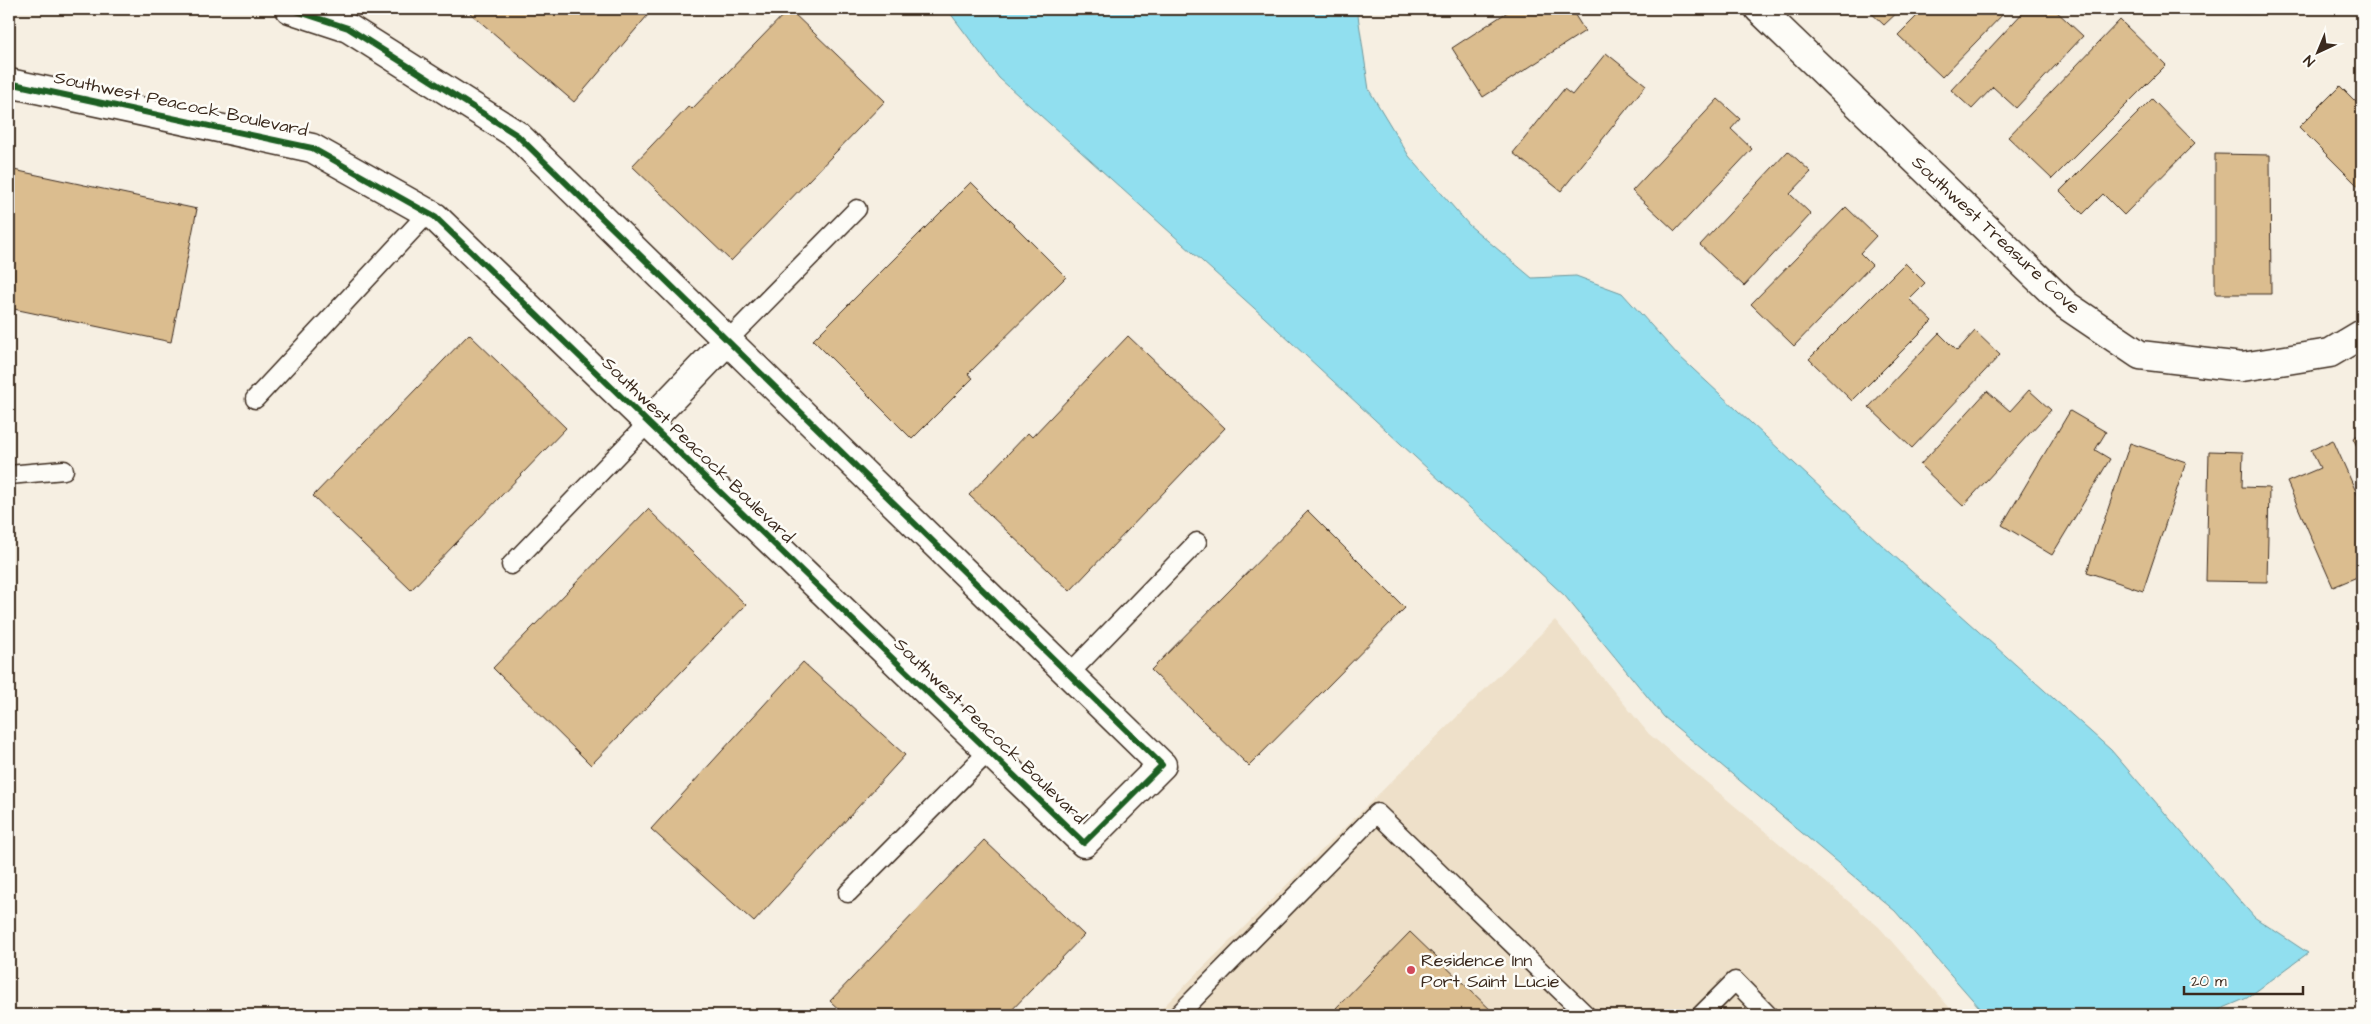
<svg xmlns="http://www.w3.org/2000/svg" width="2371" height="1024" font-family="'Architects Daughter',sans-serif">
<style>
.built{fill:#eee0c9}
.water{fill:#91dfef;stroke:#6f979b}
.building{fill:#dbbd8f;stroke:#3b2a1e}
.lines{fill:none;stroke-linecap:round;stroke-linejoin:round}
.service-casing{stroke:#3b2a1e;stroke-width:21}
.minor-casing{stroke:#3b2a1e;stroke-width:31}
.service{stroke:#fdfcf7;stroke-width:18}
.minor{stroke:#fdfcf7;stroke-width:28}
.cycleway-casing{stroke:#fdfcf7;stroke-width:9}
.cycleway{stroke:#1b5e20;stroke-width:6}
.poi-dot{fill:#d1495b;stroke:#fdfcf7;stroke-width:2}
.labels{text-anchor:middle;dominant-baseline:central;stroke-width:5;stroke-linejoin:round;paint-order:stroke}
.street-label{font-size:18px;fill:#3b2a1e;stroke:#fdfcf7}
.poi-label{font-size:18px;fill:#3b2a1e;stroke:#fdfcf7;text-anchor:start}
</style>
<rect width="100%" height="100%" fill="#f6efe2"/>
<filter id="ink" filterUnits="userSpaceOnUse"><feTurbulence type="fractalNoise" baseFrequency=".02" numOctaves="2"/><feDisplacementMap in="SourceGraphic" scale="10" xChannelSelector="R" yChannelSelector="G"/><feConvolveMatrix kernelMatrix="1 2 1 2 8 2 1 2 1" color-interpolation-filters="sRGB"/></filter>
<g filter="url(#ink)">
<path class="built" d="M1555 620 1649 734 1879 927 1956 1015H1155Z"/>
<path class="water" d="M947 9H1357L1369 90 1409 156 1469 225 1532 278 1576 276 1622 293 1678 355 1882 545 2111 750 2254 917 2308 953 2247 998 2207 1015H1986L1895 911 1664 717 1565 596 1264 317 999 78Z
M2222 9H2296C2278 12 2235 20 2222 9Z"/>
<path class="building" d="M473 9H653L574 102 470 13Z
M789 9 885 101 731 261 632 166 689 106 692 109Z
M1512 9H1571L1585 31 1483 97 1452 48Z
M1867 9H1901L1884 25Z
M1924 9H2008L1942 77 1898 35Z
M2026 9H2054L2083 36 2016 108 1993 87 1972 109 1951 90Z
M2120 20 2166 65 2052 179 2008 137Z
M1606 53 1646 85 1561 191 1513 153 1564 89 1572 95Z
M2340 86 2362 108V190L2299 127Z
M1718 99 1740 119 1731 129 1752 149 1675 231 1632 191Z
M2152 99 2195 143 2124 215 2103 194 2083 214 2060 191Z
M1788 151 1811 172 1790 194 1811 214 1744 286 1700 245Z
M2215 154 2270 155 2271 294H2215Z
M9 169 197 209 171 342 9 308Z
M971 182 1066 277 968 374 973 378 912 439 813 340Z
M1846 207 1876 236 1860 253 1872 265 1794 346 1751 304Z
M1905 263 1925 283 1909 299 1932 321 1852 401 1809 359Z
M1975 331 2000 355 1912 448 1869 407 1939 333 1957 351Z
M469 334 566 428 411 590 313 496Z
M1128 336 1225 428 1070 591 969 495 1028 433 1032 437Z
M2029 390 2051 410 1963 506 1920 465 1987 391 2010 411Z
M2070 411 2106 432 2095 450 2110 459 2052 555 2002 525Z
M2362 433V457L2353 438Z
M2333 440 2362 505V575L2333 587 2287 482 2320 468 2311 450Z
M2130 443 2186 462 2143 591 2087 572Z
M2209 451 2243 452 2242 487 2269 488 2267 582 2206 581Z
M648 509 746 605 591 765 493 668Z
M1308 511 1405 608 1249 766 1151 670Z
M803 662 905 755 754 922 651 829Z
M984 840 1084 935 1007 1015H845L830 1001Z
M1410 932 1496 1015H1344L1336 1008Z"/>
<g class="lines">
<g class="service-casing">
<path id="service" d="M727 341 857 209
M255 399 428 213
M9 475 64 470
M511 565 648 423
M1069 674 1197 542
M848 893 989 751
M1178 1015 1377 813 1586 1015
M1701 1015 1735 981 1768 1015"/>
</g>
<g class="minor-casing">
<path id="minor" d="M1759 9 2066 305 2140 355 2242 367 2330 353 2362 334
M9 83 312 148 435 217 1084 843 1162 765 517 135 348 28 290 9
M648 423 727 341"/>
</g>
<use href="#service" class="service"/>
<use href="#minor" class="minor"/>
<g class="cycleway-casing">
<path id="cycleway" d="M9 83 312 148 435 217 1084 843 1162 765 517 135 348 28 290 9"/>
</g>
<use href="#cycleway" class="cycleway"/>
</g>
</g>
<circle class="poi-dot" cx="1411" cy="970" r="5"/>
<g class="labels">
<g class="street-label">
<text transform="translate(181 104) rotate(12)">Southwest Peacock Boulevard</text>
<text transform="translate(1996 235) rotate(43)">Southwest Treasure Cove</text>
<text transform="translate(698 450) rotate(44)">Southwest Peacock Boulevard</text>
<text transform="translate(990 731) rotate(44)">Southwest Peacock Boulevard</text>
</g>
<g class="poi-label">
<text x="1421" y="960">Residence Inn<tspan x="1421" dy="21">Port Saint Lucie</tspan></text>
</g>
</g>
<rect width="2371" height="1024" fill="none" stroke="#fdfcf7" stroke-width="30"/>
<rect x="15" y="15" width="2341" height="994" fill="none" stroke="#3b2a1e" stroke-width="2" filter="url(#ink)"/>
<g transform="translate(2318 52) rotate(224)" stroke="#fdfcf7" stroke-width="4" paint-order="stroke">
<path d="M0-4L9 19L0 12L-9 19Z" fill="#3b2a1e"/>
<text y="-8" font-size="14" font-weight="bold" text-anchor="middle" fill="#3b2a1e">N</text>
</g>
<path d="M2184 986v8h119v-8" fill="none" stroke="#3b2a1e" stroke-width="2.5"/>
<text x="2191" y="986" font-size="15" fill="#3b2a1e" stroke="#fdfcf7" stroke-width="4" paint-order="stroke">20 m</text>
</svg>
